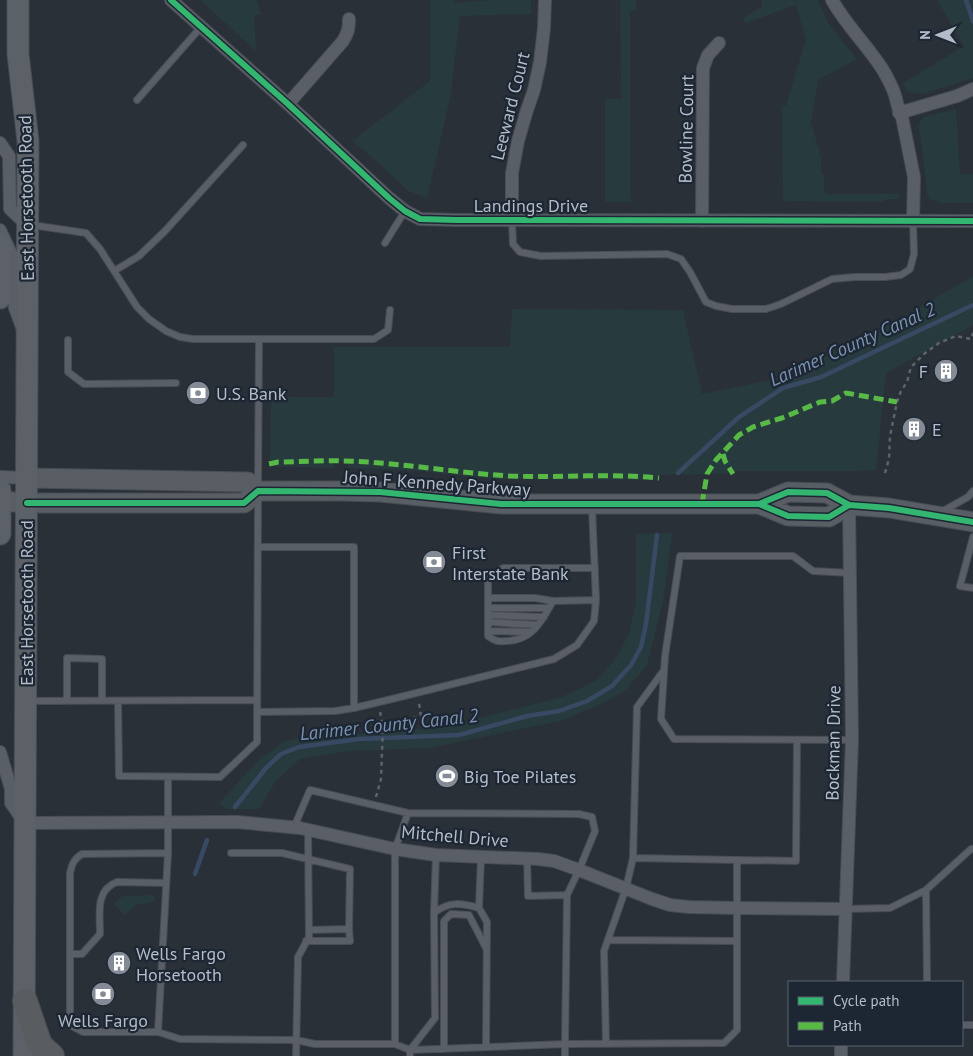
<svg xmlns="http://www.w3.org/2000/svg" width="973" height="1056" font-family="'PT Sans',sans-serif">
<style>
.green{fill:#273a3e}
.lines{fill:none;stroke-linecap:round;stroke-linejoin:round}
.stream{stroke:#384963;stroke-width:4.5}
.lane-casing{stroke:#484c53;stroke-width:8}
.street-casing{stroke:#484c53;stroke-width:14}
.secondary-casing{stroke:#484c53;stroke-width:21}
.primary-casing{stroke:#484c55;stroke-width:23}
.highway-casing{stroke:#474c53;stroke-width:26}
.path{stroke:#5d636a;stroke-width:2.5;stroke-dasharray:4 4;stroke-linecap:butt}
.lane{stroke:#5a5e66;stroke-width:6}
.street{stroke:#5a5e66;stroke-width:12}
.secondary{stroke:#595d64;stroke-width:19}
.primary{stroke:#5c6168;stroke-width:21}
.highway{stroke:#5a5d60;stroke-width:24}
.quiet{stroke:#58b947;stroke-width:5;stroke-dasharray:10 5;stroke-linecap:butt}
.cycleway-casing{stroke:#1d2633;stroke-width:9}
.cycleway{stroke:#33b770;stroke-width:6}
.labels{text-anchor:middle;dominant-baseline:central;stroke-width:4.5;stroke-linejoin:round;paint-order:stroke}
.street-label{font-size:18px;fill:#b4bcc9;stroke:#1d2633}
.poi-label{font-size:18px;fill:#b4bcc9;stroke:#1d2633;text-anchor:start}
.water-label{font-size:19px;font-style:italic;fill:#7c92b1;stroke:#1d2633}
</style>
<rect width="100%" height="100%" fill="#2a3038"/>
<path class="green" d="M200 0H257L261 15H254L256 51Z
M430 0H454L455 3 489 0H531V14L460 16 450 98 427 198 408 191 380 164 352 141 430 81Z
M620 0H636V11H630L631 202H605V99H621Z
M762 0H818L828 23 857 59 818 80 811 122 821 157V173L824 175V191L828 194H900V196L897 199H890L880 202 783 201 782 106H786L806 39 796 5 746 23 742 19 762 6Z
M937 0H973V78L923 94 913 93 906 91 903 83 964 46Z
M956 109 960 174H973V203H941L930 199 927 193 922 146 918 125 924 117Z
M973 276V325L886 373 876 470 859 471H740L722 474 658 475V480L493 479 421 471 385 469 348 468V462L334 461V468L276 467 270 459 271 397H334V347H510L512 309 683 310 702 394 782 378 898 320Z
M672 533 663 602 647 665 626 690 599 705 560 721 429 748 347 751 300 759 275 782 259 809H227L219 803 260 759 285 741 320 735 400 732 456 724 562 697 597 680 617 657 629 633 636 602V534Z
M152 895 155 898 154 901 149 903 137 904 125 915 114 904 121 897 125 896Z"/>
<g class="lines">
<path class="stream" d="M966 0 973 21
M678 473 739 417 783 388 821 377 973 305
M235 807 266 768 281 754 299 747 359 739 459 735 527 716 559 711 587 701 612 686 631 665 641 647 646 624 657 535
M195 874 207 840"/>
<g class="lane-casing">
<path id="lane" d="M137 100 201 27
M512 220 513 244 520 252 541 256 667 254 681 259 690 272 706 302 716 306 732 309H766L781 304 832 279 855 277H885L901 275 910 269 914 254 913 222
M32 225 86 233 100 249 137 307 149 319 166 331 180 337 193 339H374L388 330 390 310
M385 243 405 211
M114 271 139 256 165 231 243 145
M68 340V372L84 384 176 383
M258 486 259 339
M941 512 968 497 973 491
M973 537 960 586 973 588
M258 547H354V708
M851 573 813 571 793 556H680L665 656 661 719 674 739 852 740
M488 598H535L553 601 596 600
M553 601C542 621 532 641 506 641 498 642 495 641 488 636V579L503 568H595
M488 608H549
M488 615 544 617
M488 622 537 625
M488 631 531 632
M664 670 637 707 633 858 796 861 797 740
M28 701 257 700
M67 701V658L102 659V701
M118 701 119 776 220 777 257 742 258 496
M257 712 335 711 354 708 392 699 554 659 577 645 594 621 596 600 592 507
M294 827 310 790 408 813 579 814 592 817 595 831 579 870 567 895 565 1044 724 1043 737 1030V860
M168 853 82 854C74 859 72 864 70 873V1025L83 1032H158L180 1039 296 1040 315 1044H395L410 1050 435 1018 434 913C449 901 461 903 479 908L487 922 486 1047
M231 853H282L350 869 349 929 309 930
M527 858 528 896 567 895
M926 890 927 982
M479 908 481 857
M845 909 890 908 926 890 971 849H973
M434 913 436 855
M608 940 737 941
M306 941H350L349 929
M70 954H82L100 934C100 914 95 890 117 882L166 883
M962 1025H973
M158 1032 168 853V777
M606 1043 604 951 626 888 633 858
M395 1044V849L408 813
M444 1049V921L451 914 469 915 486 948
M296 1056 298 957 309 937 308 829
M410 1056V1050L565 1044V1056"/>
</g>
<g class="street-casing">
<path id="street" d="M171 0 288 104 389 198 405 211 420 219 456 220 973 221
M832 0C846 25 867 45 883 70 887 77 892 86 895 95 897 102 898 111 902 117L914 177 913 222
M288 104 343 41C348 33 349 28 349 19
M899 113 957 96 973 89
M0 143 9 156 10 209 27 225
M512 220V173L518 141 527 110 534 90 540 62 544 28 545 0
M702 221 703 68 708 55 719 43
M0 230 14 260 15 308 22 327
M0 477 27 478
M0 752 11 789V803L25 823 237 822 300 828 395 849 436 855 538 859 554 861 579 870 652 899 670 905 689 907 737 908 845 909
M843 982 852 740 849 505
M841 1056V1045"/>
</g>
<g class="secondary-casing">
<path id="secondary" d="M27 478 248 482 258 491
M0 501 27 503H244L258 491H341L380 492 501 504H759L788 516 829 517 849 505
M759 504 788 492 827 493 849 505 889 508 973 522"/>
</g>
<g class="primary-casing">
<path id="primary" d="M18 0V54L28 141 24 1056
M0 244V298
M0 490V534"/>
</g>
<g class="highway-casing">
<path id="highway" d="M25 1001 40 1045 52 1056"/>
</g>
<path class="path" d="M885 473 889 459 890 436 897 402 901 391 907 382 911 367 924 354 939 343 956 336 971 339 973 333
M380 712 383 725
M376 797 381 779 383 725 421 716 419 703"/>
<use href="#lane" class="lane"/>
<use href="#street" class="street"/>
<use href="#secondary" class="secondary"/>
<use href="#primary" class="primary"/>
<use href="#highway" class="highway"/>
<path class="quiet" d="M723 454 725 461 733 474
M269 464 278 462C300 462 322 460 343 461 399 462 454 473 510 476 560 478 609 473 659 478
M702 504 707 474 716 460 739 435 753 427 782 418 820 402 832 401 846 393 897 402"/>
<g class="cycleway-casing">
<path id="cycleway" d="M171 0 288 104 389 198 405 211 420 219 456 220 973 221
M27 503H244L258 491 380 492 501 504H759L788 516 829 517 849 505
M759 504 788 492 827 493 849 505 889 508 973 522"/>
</g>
<use href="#cycleway" class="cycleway"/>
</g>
<defs>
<g id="building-disc" transform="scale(1.25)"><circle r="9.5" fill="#848b96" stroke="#1d2633"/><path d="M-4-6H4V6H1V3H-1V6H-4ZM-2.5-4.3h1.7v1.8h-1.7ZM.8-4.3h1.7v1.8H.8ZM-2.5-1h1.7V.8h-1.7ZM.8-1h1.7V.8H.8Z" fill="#fff"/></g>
<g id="bank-disc" transform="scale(1.25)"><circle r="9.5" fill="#848b96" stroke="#1d2633"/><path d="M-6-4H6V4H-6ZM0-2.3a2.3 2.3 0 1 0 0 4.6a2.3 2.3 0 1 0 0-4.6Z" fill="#fff"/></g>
<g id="stadium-disc" transform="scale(1.25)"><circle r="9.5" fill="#848b96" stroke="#1d2633"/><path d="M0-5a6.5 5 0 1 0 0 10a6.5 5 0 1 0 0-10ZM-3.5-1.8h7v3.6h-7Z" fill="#fff"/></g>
</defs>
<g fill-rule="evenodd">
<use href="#building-disc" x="946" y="371"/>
<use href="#bank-disc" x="198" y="393"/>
<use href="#building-disc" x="914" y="429"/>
<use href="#bank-disc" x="434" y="562"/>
<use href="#stadium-disc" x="447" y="776"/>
<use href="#building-disc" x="119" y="963"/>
<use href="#bank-disc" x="103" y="994"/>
</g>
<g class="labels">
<g class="street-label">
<text transform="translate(510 106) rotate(-76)">Leeward Court</text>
<text transform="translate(686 129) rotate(-89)">Bowline Court</text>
<text transform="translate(26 198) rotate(-91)">East Horsetooth Road</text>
<text x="531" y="205">Landings Drive</text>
<text transform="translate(437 483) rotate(4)">John F Kennedy Parkway</text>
<text transform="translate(26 603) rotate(-90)">East Horsetooth Road</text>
<text transform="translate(833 743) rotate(-89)">Bockman Drive</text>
<text transform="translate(455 836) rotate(5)">Mitchell Drive</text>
</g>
<g class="poi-label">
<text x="928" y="371" text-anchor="end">F</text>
<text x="216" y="393">U.S. Bank</text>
<text x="932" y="429">E</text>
<text x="452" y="552">First<tspan x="452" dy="21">Interstate Bank</tspan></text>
<text x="464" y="776">Big Toe Pilates</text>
<text x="136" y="953">Wells Fargo<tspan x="136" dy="21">Horsetooth</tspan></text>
<text x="103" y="1020" text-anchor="middle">Wells Fargo</text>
</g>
<g class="water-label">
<text transform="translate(852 344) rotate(-24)">Larimer County Canal 2</text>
<text transform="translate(389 724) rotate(-6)">Larimer County Canal 2</text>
</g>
</g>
<rect x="788" y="981" width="175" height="65" fill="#1d2633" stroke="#59626f"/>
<rect x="798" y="997" width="25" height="8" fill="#33b770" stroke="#59626f"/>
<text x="833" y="1006" font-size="15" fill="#b4bcc9">Cycle path</text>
<rect x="798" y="1022" width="25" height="8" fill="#58b947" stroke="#59626f"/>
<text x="833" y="1031" font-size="15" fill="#b4bcc9">Path</text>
<g transform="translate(938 35) rotate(270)" stroke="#1d2633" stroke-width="4" paint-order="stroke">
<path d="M0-4L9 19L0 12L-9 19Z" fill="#b4bcc9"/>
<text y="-8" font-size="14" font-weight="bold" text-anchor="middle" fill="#b4bcc9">N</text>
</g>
</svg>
